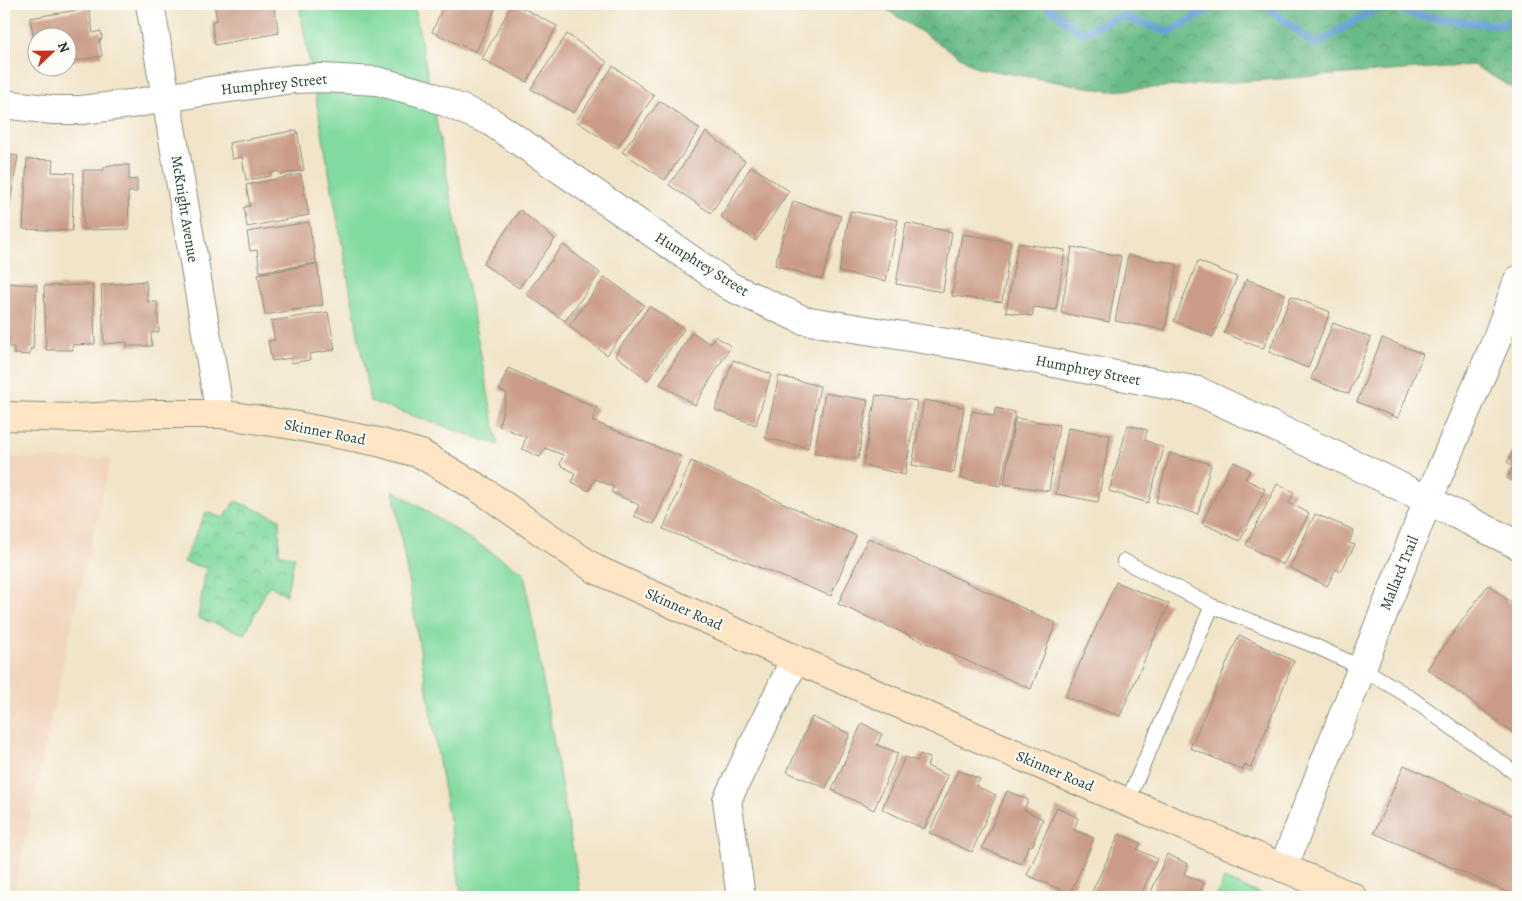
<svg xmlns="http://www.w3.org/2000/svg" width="1522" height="901" font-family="Alegreya,serif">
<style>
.built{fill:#f1d5bd}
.grass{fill:#81da9f;stroke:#508c6a}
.forest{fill:url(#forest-crowns);stroke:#447c5d}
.park{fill:url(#park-crowns);stroke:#508c6a}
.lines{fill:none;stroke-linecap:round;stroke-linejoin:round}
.stream{stroke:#659fd4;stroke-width:8}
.building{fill:#ca9c87}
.lane-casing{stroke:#88907e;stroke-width:16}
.street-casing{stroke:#88907e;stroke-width:30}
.secondary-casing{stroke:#88907e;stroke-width:30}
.lane{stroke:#fff;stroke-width:14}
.street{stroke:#fff;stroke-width:28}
.secondary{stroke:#fde5c5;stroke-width:28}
.labels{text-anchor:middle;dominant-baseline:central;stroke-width:4;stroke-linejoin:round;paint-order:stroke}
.street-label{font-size:15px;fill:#1f3d34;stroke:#fdfcf7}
</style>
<defs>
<pattern id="forest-crowns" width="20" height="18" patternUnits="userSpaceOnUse" patternTransform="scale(1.25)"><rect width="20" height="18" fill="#68ba86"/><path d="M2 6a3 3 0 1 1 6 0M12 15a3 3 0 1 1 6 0" fill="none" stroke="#55986e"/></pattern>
<pattern id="park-crowns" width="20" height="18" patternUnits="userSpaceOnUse" patternTransform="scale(1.25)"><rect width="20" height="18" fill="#81da9f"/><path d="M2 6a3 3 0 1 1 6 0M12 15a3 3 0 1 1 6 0" fill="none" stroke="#69b282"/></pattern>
</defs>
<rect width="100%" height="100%" fill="#fdfcf7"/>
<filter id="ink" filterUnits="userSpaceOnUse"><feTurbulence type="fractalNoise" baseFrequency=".02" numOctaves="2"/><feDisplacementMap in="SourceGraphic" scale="10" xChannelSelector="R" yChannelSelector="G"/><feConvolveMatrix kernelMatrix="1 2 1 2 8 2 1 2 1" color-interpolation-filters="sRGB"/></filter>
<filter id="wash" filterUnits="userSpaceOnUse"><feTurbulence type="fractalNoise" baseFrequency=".0096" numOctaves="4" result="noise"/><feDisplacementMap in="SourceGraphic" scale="20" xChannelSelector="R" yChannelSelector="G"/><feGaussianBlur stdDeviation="1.12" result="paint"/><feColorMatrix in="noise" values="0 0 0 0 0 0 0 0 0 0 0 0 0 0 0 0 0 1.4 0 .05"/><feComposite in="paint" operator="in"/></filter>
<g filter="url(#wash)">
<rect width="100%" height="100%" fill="#f1e4c8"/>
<path class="built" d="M4 457 69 459 111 458 64 658 13 897H4Z"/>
<path class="grass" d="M299 4H414L498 445 370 401Z
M393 490 524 573 581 897H462Z
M1224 879 1268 897H1216Z"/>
<path class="forest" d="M878 4H1518V91L1473 65 1109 91 977 68Z"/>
<path class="park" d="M235 501 280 519 279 554 295 556 286 595 269 585 245 634 198 618 206 568 183 562 206 512 224 518Z"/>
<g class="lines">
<path class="stream" d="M1045 4 1081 33 1121 16 1170 32 1217 4
M1260 4 1267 6 1315 45 1383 4 1416 15 1456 21 1500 25 1518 18"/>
</g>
<g id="blocks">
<path class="building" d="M214 4H273L279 33 215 45 212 26V21L217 20Z
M444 4H497L476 52 432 32Z
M512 4H515L557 26 527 82 482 59Z
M89 8 93 33 101 31 102 39 99 40 102 56 68 62V38H38L37 53 30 18Z
M567 34 607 62 574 113 531 89Z
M613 66 654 96 617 148 576 121Z
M660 101 700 129 665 180 622 152Z
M297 130 304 170 280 175 279 171 270 173 271 176 246 180 242 157 232 159 229 143Z
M706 132 745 161 711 213 669 185Z
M4 154 18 156 6 228H4Z
M27 159 53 160 52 172 74 173 72 231 23 229Z
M110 165H129V180L137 179V192H128L129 229 83 230V170H104V167Z
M751 166 789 191 756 241 721 217Z
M301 174 309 215 247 227 244 207 250 206 246 185Z
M793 201 841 216 822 279 775 265Z
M520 210 555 239 519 288 483 264Z
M850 211 898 220 886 281 839 272Z
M309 222 316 263 260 272 257 250 250 251 247 232Z
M906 223 952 232 943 292 896 284Z
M962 234 1011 242 1002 302 952 296Z
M1018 243 1065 250 1056 310 1034 307 1032 316 1006 312Z
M563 245 600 273 565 321 526 294Z
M1072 247 1121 256 1109 322 1061 313Z
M1128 255 1177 264 1165 330 1115 321Z
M1198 261 1237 277 1213 337 1174 321Z
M317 264 323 305 265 315 258 274Z
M605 277 644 305 607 355 569 326Z
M1246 279 1285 294 1263 349 1224 333Z
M146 281 148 302H157L159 332 151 333 152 346H127V342L104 344 101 285Z
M4 283 37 285 33 349H30V355L14 354V347H8L9 337H4Z
M93 285 95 344 72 345 73 350H46L44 286Z
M1291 296 1330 312 1308 368 1269 352Z
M649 306 684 329 648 380 615 355Z
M328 312 335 350 309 354 310 360 291 363V358L272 361 268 341 275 340 271 321Z
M1333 323 1371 338 1349 394 1311 379Z
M692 332 710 344 715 336 731 346 695 405 660 384Z
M1382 338 1423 354 1398 418 1357 402Z
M733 360 771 374 756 425 715 410Z
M508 368 597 408 592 421 682 457 654 524 634 516 639 505 611 492 614 487 595 479 589 491 572 482 575 473 560 465 563 455 545 448 540 457 522 449 526 437 499 426 507 393 499 390Z
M779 376 820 386 808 448 765 438Z
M825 393 868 400 858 459 814 454Z
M876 395 917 401 905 475 863 465Z
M924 400 964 407 954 473 912 465Z
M995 408 1015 412 1001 486 960 478 972 411 994 416Z
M1015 418 1059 425 1049 491 1004 484Z
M1128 425 1147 430 1145 440 1164 448 1148 503 1109 491Z
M1068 428 1110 435 1098 502 1056 494Z
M1518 442V485L1507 478 1513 467 1507 462Z
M1170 453 1211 464 1198 514 1156 502Z
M691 461 856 536 831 596 663 529Z
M1234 462 1250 470 1245 479 1265 489 1240 541 1202 523 1229 468Z
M1277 484 1294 492 1289 503 1309 513 1283 565 1246 545Z
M1315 514 1354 530 1349 543 1355 545 1340 572 1336 569 1327 586 1290 568Z
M868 538 1056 623 1031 689 838 604Z
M1116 582 1169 604 1120 716 1065 697Z
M1488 585 1518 608V736L1427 669Z
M1239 635 1294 661 1251 767 1245 765 1243 770 1190 748Z
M812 717 850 734 826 788 787 772Z
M862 723 882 734 877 745 898 753 874 810 832 790Z
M920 754 930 758 927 766 948 776 924 829 882 809 905 757 917 761Z
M1404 765 1518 818V897L1374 833Z
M958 770 980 779 976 786 996 795 972 852 929 833Z
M1007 791 1028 800 1024 810 1043 819 1032 846 1029 845 1021 864 982 848Z
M1057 807 1078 818 1074 830 1094 838 1070 894 1027 875Z
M1119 834 1141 843 1137 849 1157 859 1140 897H1093L1090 896Z
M1167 854 1188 864 1184 874 1204 883 1198 897H1149Z"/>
</g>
</g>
<g filter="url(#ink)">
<use href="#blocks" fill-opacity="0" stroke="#88907e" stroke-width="1"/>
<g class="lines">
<g class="lane-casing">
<path id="lane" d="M1124 561 1212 606 1315 646 1362 668 1408 696 1518 775
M1127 802 1212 606"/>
</g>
<g class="street-casing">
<path id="street" d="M150 4 220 414
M4 104 53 110H81L131 104 202 92 293 79 322 78 377 81 426 94 490 121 731 287 803 320 966 346 1198 391 1379 476 1518 545
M1283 868 1428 500 1496 341 1518 280
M741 897 727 800 795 659"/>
</g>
<g class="secondary-casing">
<path id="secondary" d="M4 416 78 418 153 414H220L292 425 378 442 421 454 483 491 595 569 795 659 1127 802 1353 897"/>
</g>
<use href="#lane" class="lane"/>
<use href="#street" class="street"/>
<use href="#secondary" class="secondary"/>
</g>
</g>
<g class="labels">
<g class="street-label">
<text transform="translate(274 84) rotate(-6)">Humphrey Street</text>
<text transform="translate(185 209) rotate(81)">McKnight Avenue</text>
<text transform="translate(702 264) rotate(32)">Humphrey Street</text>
<text transform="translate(1088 370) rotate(11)">Humphrey Street</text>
<text transform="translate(325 432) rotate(11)">Skinner Road</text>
<text transform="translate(1399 573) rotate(-68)">Mallard Trail</text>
<text transform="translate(684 609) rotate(24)">Skinner Road</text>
<text transform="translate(1055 771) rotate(23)">Skinner Road</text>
</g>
</g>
<rect width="1522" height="901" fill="none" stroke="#fdfcf7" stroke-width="20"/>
<g transform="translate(52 52) rotate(68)"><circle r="24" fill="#fdfcf7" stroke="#a4b0a9"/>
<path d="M0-4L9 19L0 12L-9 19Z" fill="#c8321e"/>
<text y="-8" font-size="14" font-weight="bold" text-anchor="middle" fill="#1f3d34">N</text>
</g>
</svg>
